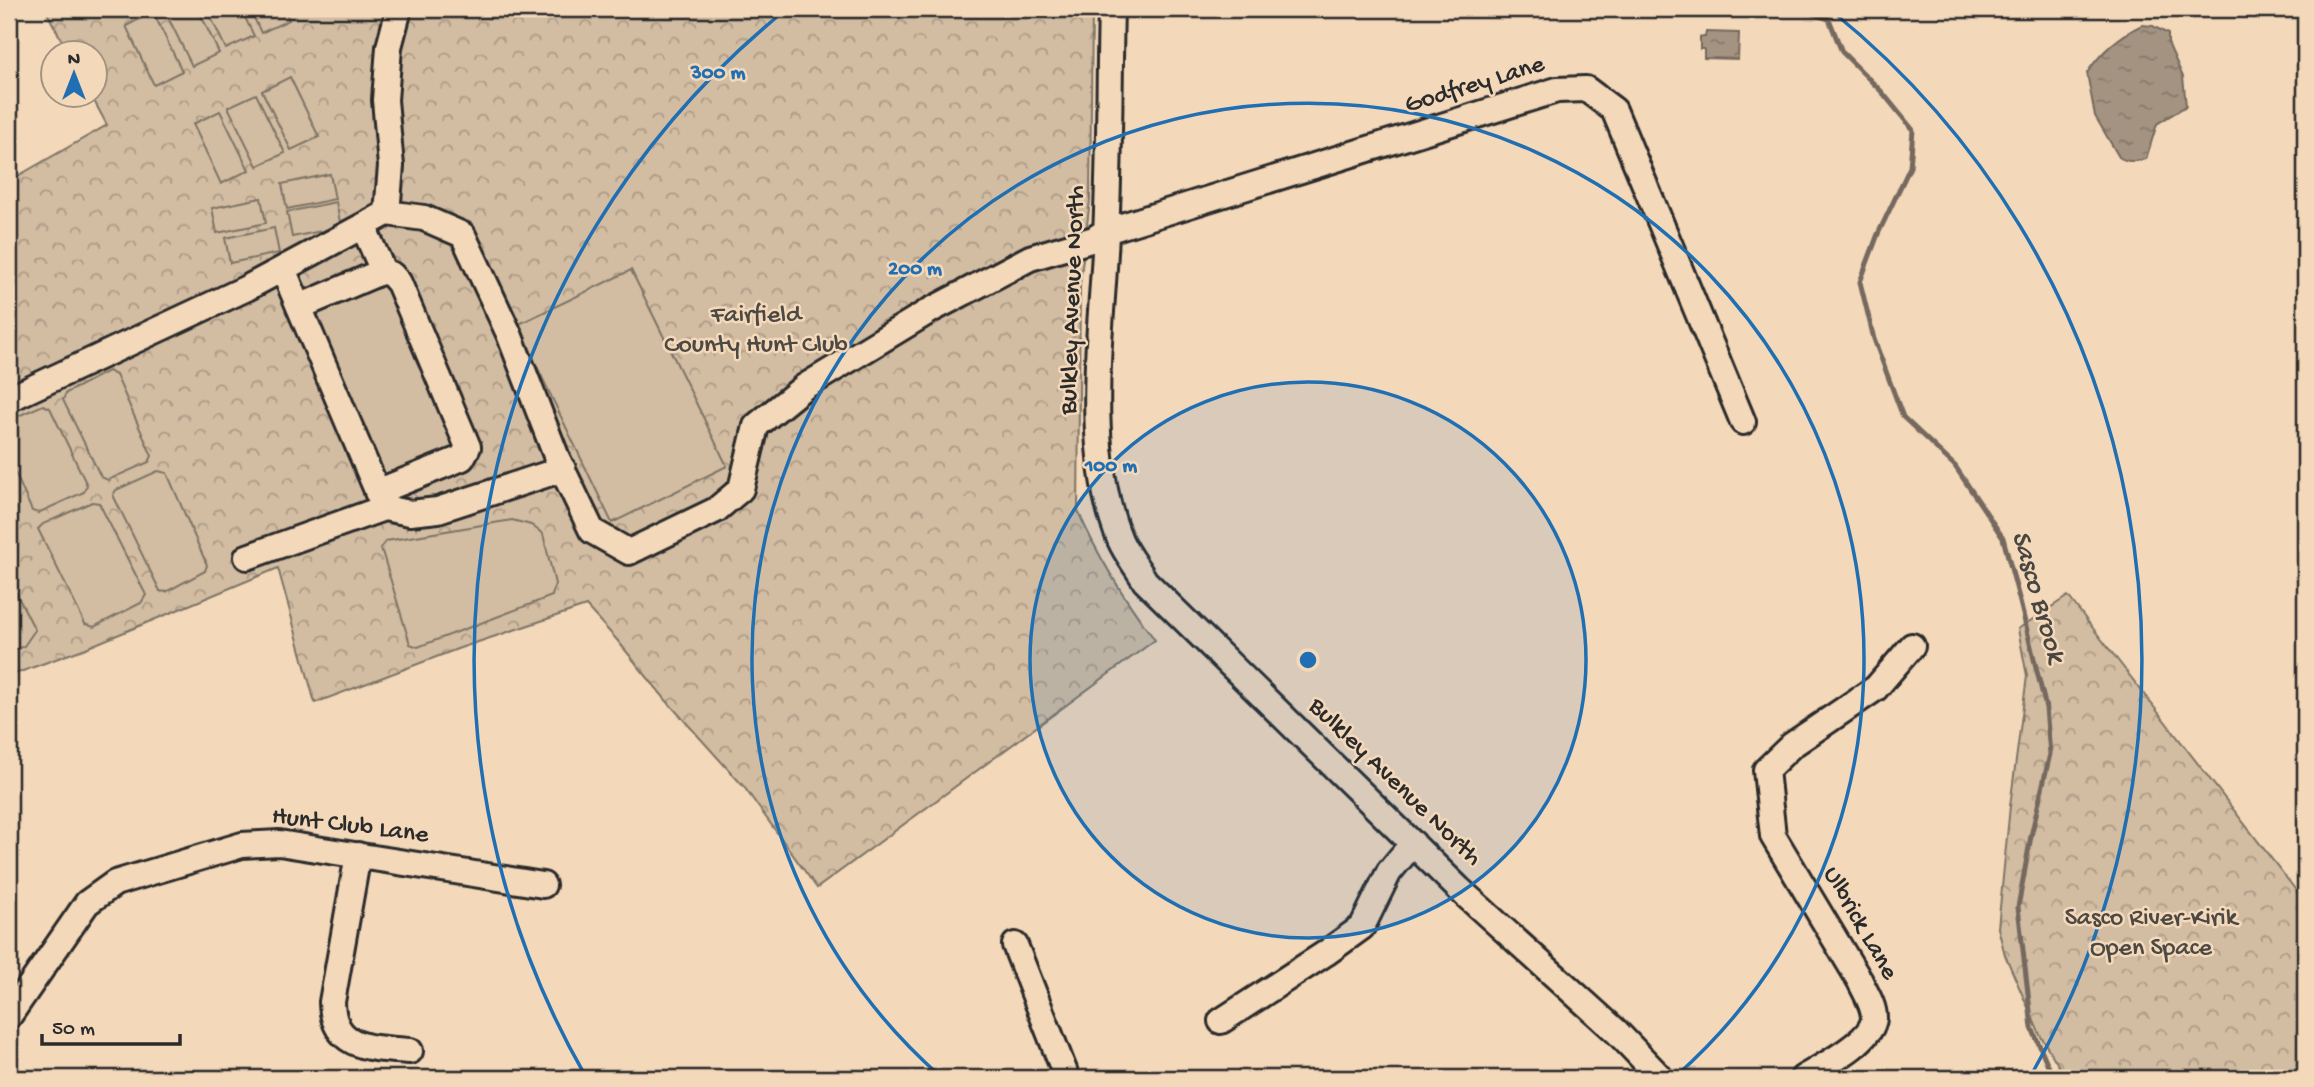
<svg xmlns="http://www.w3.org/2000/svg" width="2314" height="1087" font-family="'Gochi Hand',sans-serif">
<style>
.forest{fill:url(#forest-crowns);stroke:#7e7466;stroke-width:2}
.pitch{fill:#d2bca2;stroke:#7e7466;stroke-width:2}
.water{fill:url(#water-ripples);stroke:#74695f;stroke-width:2}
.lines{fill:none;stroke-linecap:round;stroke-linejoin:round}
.stream{stroke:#74695f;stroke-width:5}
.minor-casing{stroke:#2b2b2b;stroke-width:30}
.minor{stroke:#f3d8ba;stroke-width:24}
.ring{fill:none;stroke:#1f6fb2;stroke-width:3.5}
.labels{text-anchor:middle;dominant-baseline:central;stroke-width:5;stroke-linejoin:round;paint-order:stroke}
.street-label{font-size:26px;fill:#2b2b2b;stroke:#f3d8ba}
.park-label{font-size:26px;fill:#4c4843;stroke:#f3d8ba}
.water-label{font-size:28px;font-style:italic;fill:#494540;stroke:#f3d8ba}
.centre{fill:#1f6fb2;stroke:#f3d8ba;stroke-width:3.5}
.ring-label{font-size:21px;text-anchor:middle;font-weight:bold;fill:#1f6fb2;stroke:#f3d8ba;stroke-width:5;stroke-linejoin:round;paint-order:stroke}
</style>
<defs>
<pattern id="forest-crowns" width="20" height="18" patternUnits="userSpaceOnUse" patternTransform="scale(1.75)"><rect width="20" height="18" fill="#d2bca2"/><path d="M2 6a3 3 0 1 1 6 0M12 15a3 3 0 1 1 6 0" fill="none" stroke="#ab9984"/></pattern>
<pattern id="water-ripples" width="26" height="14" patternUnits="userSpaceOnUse" patternTransform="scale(1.75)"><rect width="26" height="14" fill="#a49381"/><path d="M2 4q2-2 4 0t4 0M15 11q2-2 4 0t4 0" fill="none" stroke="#86786a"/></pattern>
</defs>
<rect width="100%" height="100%" fill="#f3d8ba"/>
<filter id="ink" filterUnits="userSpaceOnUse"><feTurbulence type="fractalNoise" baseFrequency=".0143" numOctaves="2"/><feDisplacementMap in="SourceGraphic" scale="14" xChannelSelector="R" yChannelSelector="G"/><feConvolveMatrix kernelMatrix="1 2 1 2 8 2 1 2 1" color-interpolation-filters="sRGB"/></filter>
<g filter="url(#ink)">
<path class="forest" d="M45 9H1092L1090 200 1080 284 1078 511C1098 557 1125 600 1155 640L817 888 744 787 665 699 617 640 586 606 460 648 315 703 278 568 86 648 9 676V181L107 125 91 95 94 94V52H68Z
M2068 596 2305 902 2304 1078H2066L2040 1035 2005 955 1998 928 2010 806 2027 676 2018 629Z"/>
<path class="pitch" d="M164 9H198L219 53 192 66Z
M207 9H241L254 36 226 49Z
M250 9H284L289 20 261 33Z
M153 12 182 71 154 85 126 26Z
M290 77 319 137 291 150 262 91Z
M256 94 285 153 257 166 228 107Z
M220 111 249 170 221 184 193 124Z
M330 174 335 199 287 209 282 184Z
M261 198 266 223 217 233 212 208Z
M336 202 341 227 292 237 287 212Z
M274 228 279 253 230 263 225 238Z
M631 270 727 466 612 523 517 325Z
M385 278 460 450 385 476 314 314Z
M108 371 116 375 152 456 149 462 108 480 101 477 63 400 66 393Z
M43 405 50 408 87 485 84 492 38 513 32 511 9 459V420Z
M158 471 167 473 207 565 205 571 166 592 160 591 113 495 116 490Z
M92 502 99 503 146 595 141 603 94 627 85 624 38 529 43 524Z
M512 520 531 525 543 534 555 584 552 596 418 647 410 644 381 548 386 541Z
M9 579 35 630 24 646 9 652Z"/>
<path class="water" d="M2142 25 2153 26 2168 34V43L2183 77 2186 106 2157 124 2146 159C2136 161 2127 163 2119 157L2095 116 2087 73C2101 52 2119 36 2142 25Z
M1706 32 1739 33 1738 59 1704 58V49H1700V37H1705Z"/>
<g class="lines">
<path class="stream" d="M1468 9 1472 13 1542 9
M1798 9 1829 19 1842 52 1882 92 1913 130 1910 167 1878 234 1860 282 1874 339 1903 417 1955 466 2003 538 2020 602 2046 708 2050 754 2031 836 2018 907 2032 1028 2050 1070 2060 1078"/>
<g class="minor-casing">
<path id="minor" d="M1111 9C1109 83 1110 158 1106 233 1102 330 1082 449 1120 540 1126 554 1137 567 1145 581L1459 889 1617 1032 1661 1078
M387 213 391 166 385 100 389 47 399 9
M363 226 383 271 392 275 399 283 468 447 462 458 377 492
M283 269 384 507
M299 307 383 271
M9 399 247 288 387 213 424 218 463 235 509 334 557 458 592 531 629 552 716 510 741 489 756 426 804 387 931 310 1030 258 1094 239 1106 231 1557 90 1586 89 1614 110 1743 422
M247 557 384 508 410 513 438 510 563 469
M358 855 332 1002C333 1050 372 1048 410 1051
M1015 945 1067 1078
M9 1016 87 903 115 883 242 845 279 843 543 885
M1221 1021 1326 953 1362 927 1389 872 1413 843
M1803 1078C1821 1067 1873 1041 1874 1018 1874 1005 1865 992 1860 981L1773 836 1766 770 1792 745 1876 688 1912 646"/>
</g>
<use href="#minor" class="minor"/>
</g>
</g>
<circle cx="1308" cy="660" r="278" fill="#1f6fb2" fill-opacity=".12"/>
<g class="ring">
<circle cx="1308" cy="660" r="278"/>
<path d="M940 1076A556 556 0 1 1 1676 1076"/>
<path d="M586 1077A834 834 0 0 1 783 12M1833 12A834 834 0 0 1 2030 1077"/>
</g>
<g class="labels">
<g class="street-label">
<text transform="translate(1475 86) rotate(-17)">Godfrey Lane</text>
<text transform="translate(1074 300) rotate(-88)">Bulkley Avenue North</text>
<text transform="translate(1394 783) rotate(44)">Bulkley Avenue North</text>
<text transform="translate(350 827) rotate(7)">Hunt Club Lane</text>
<text transform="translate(1859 924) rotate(60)">Ulbrick Lane</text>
</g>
<g class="park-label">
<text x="756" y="316">Fairfield<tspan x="756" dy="30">County Hunt Club</tspan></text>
<text x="2151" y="919">Sasco River-Kirik<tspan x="2151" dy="30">Open Space</tspan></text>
</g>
<g class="water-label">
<text transform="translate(2037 597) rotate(74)">Sasco Brook</text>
</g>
</g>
<circle cx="1308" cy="660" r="10" class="centre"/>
<g class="ring-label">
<text x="718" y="78">300 m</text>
<text x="915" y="274">200 m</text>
<text x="1111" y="471">100 m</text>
</g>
<rect width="2314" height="1087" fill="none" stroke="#f3d8ba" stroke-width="35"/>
<rect x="18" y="18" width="2279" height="1052" fill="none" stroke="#2b2b2b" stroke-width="2.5" filter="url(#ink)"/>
<g transform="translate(74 74)"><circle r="33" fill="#f3d8ba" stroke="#a39381" stroke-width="2"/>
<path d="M0-5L12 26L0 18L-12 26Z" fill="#1f6fb2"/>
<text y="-10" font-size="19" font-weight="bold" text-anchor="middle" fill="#2b2b2b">N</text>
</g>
<path d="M42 1034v10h138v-10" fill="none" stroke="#2b2b2b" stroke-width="3.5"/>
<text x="52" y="1034" font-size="21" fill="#2b2b2b" stroke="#f3d8ba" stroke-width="5" paint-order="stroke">50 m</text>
</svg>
